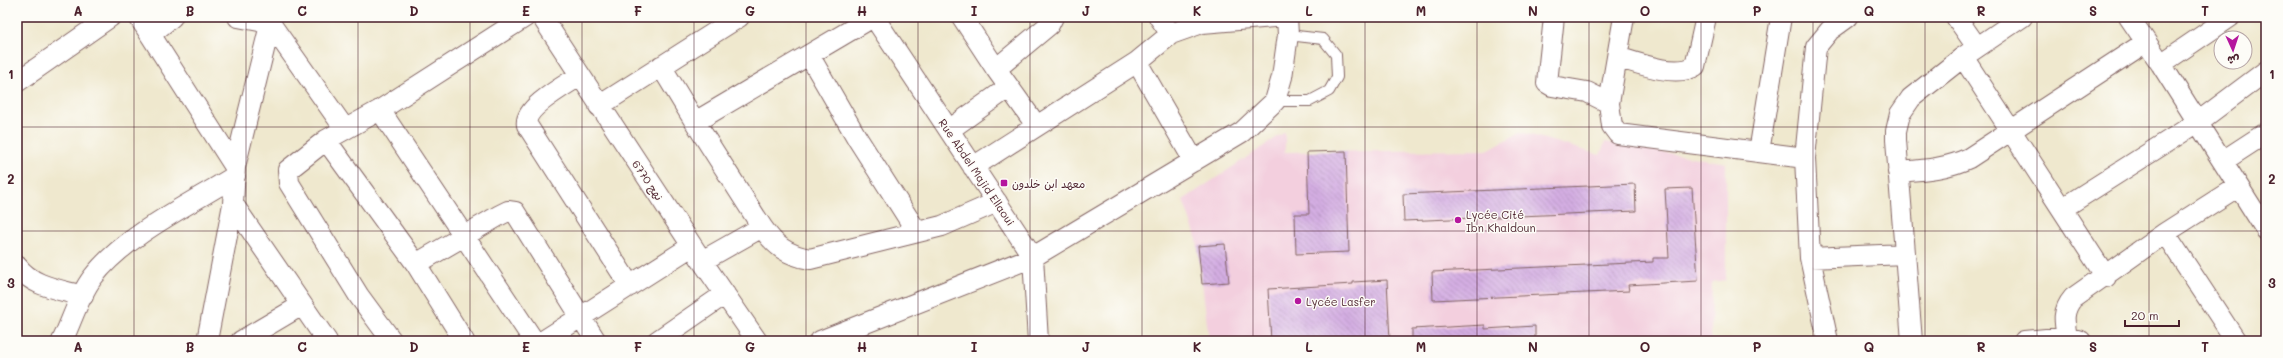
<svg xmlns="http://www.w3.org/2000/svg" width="2283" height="358" font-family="Mali,'Playpen Sans Arabic',sans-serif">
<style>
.built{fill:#f3cfde}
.building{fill:url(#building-back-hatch)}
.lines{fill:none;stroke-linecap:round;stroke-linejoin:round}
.service-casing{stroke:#846564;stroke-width:12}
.minor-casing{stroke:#846564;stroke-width:22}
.service{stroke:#fff;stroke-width:10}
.minor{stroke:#fff;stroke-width:20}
.grid{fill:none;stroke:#4a1f2b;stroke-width:1;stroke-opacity:0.55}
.poi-dot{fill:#b5179e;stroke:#fdfcf7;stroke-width:1.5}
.labels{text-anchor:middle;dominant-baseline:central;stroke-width:3;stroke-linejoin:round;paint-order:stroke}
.street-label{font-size:11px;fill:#4a1f2b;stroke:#fdfcf7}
.poi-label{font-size:11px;fill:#4a1f2b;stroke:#fdfcf7;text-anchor:start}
.neatline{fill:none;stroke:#4a1f2b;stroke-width:1.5}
.grid-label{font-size:13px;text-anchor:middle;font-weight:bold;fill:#4a1f2b}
</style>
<defs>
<pattern id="building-back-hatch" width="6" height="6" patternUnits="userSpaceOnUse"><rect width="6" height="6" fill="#d4aee3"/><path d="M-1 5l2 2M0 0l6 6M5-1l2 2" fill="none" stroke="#ae8db8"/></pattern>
</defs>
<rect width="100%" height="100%" fill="#fdfcf7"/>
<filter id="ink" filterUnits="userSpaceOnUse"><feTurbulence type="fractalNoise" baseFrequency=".025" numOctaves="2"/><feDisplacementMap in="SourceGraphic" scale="8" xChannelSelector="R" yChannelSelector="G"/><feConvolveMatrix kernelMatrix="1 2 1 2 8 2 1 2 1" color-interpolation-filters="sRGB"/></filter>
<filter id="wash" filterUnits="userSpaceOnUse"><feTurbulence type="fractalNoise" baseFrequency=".012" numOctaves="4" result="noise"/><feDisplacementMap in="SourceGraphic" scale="16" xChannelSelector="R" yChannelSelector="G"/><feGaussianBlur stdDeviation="0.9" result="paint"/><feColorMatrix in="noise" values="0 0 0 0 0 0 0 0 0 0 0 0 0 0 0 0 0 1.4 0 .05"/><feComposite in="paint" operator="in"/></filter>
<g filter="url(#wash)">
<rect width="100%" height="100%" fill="#efe8ce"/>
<path class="built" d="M1285 132V152L1487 150 1521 132 1600 155 1605 142 1726 163V280L1712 282 1711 341H1209L1197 240 1183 200Z"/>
<g id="blocks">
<path class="building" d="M1346 151 1349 252 1296 254 1295 214H1309L1307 152Z
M1635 184 1636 211 1404 221 1403 194Z
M1692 188 1698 281 1628 285 1629 291 1433 300 1432 272 1653 262V258H1669L1665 189Z
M1225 244 1229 282 1202 284 1198 246Z
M1387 280 1390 341H1271L1268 289 1353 284V282Z
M1485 325V329L1535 326V341H1412V329Z"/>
</g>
</g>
<g filter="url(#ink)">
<use href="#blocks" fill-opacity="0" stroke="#846564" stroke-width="1"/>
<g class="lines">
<g class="service-casing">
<path id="service" d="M1275 101H1310L1329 91 1337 77 1336 55 1323 39 1288 35"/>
</g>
<g class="minor-casing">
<path id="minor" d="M139 17 235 167 233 204 207 341
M238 17 270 23 345 129
M542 17 702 261 757 341
M874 17 1033 257 1038 341
M962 17 996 69
M1554 17 1547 83 1552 86 1587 92 1609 103 1612 126 1618 134 1805 158
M1956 17 1977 47
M2129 17 2161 64 2266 230
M151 34 172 17
M1171 34 1202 23 1274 17
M809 55 857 138 917 232
M1617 57C1637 63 1676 78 1695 66L1706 17
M1963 57 2106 277
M1137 62 1194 161
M2161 64 2230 17
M661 66 695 122 873 17
M579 76C566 85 523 108 527 125L630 286
M17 82 110 17
M1609 103 1624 17
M599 106 739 17
M380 110 534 341
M695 122 762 227
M1036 125 996 69 1049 25 1053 17
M949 130 1009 87
M326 140 416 264 464 341
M1759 152 1781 17
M2223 161 2266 133
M235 167 272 17
M973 167 1137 62 1171 34 1159 17
M1898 172C1923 170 1946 169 1969 158L2146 42
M233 204 327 341
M2063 208 2198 122 2266 71
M2165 233 2236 341
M1810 258 1905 254
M702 261 762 227C775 246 787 255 810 259L942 226 997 202
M416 264 500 215 508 211 515 212 596 341
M17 266C33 287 58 289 83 296
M2067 337C2064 321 2062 311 2073 298L2165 233 2237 187
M62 341C72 321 79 295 93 277 124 236 190 204 235 176
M241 341 302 305
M392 341 359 296 289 183 288 170 326 140 380 110 525 17
M543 341 692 246
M657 341 725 294
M820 341 1033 257 1242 132 1275 101 1282 77 1288 35 1287 17
M1828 341 1810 258 1805 158 1816 47 1830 30 1848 17
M1912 341 1896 140V131L1900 114 1911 98 1963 57 2022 17
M2024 341 2067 337 2081 341"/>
</g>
<use href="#service" class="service"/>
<use href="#minor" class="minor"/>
</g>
</g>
<path class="grid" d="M134 17V341M246 17V341M358 17V341M470 17V341M582 17V341M694 17V341M806 17V341M918 17V341M1030 17V341M1142 17V341M1253 17V341M1365 17V341M1477 17V341M1589 17V341M1701 17V341M1813 17V341M1925 17V341M2037 17V341M2149 17V341M17 127H2266M17 231H2266"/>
<g class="poi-dot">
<rect x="1000" y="179" width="8" height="8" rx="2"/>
<circle cx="1458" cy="220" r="4"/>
<circle cx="1298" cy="301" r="4"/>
</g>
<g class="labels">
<g class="street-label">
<text transform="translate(977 172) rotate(56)">Rue Abdel Majid Ellaoui</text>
<text transform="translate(648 180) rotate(56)">نهج 6770</text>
</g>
<g class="poi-label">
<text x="1012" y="183">معهد ابن خلدون</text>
<text x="1466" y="214">Lycée Cité<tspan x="1466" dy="13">Ibn Khaldoun</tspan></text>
<text x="1306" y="301">Lycée Lasfer</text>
</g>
</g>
<rect width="2283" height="358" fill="none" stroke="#fdfcf7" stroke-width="44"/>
<g transform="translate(2233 50) rotate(177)"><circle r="19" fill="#fdfcf7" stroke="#b5a4a5"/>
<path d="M0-3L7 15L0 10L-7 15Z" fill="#b5179e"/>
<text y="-6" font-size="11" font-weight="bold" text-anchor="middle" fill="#4a1f2b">ش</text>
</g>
<path d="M2125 320v6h54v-6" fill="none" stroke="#4a1f2b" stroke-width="2"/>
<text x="2131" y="320" font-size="12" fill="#4a1f2b" stroke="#fdfcf7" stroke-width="3" paint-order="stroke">20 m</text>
<rect x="22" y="22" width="2239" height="314" class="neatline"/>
<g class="grid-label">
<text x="78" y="16">A</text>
<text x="190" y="16">B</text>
<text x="302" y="16">C</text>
<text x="414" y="16">D</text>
<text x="526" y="16">E</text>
<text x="638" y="16">F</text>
<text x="750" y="16">G</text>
<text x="862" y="16">H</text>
<text x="974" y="16">I</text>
<text x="1086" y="16">J</text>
<text x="1197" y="16">K</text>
<text x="1309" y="16">L</text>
<text x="1421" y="16">M</text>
<text x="1533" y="16">N</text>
<text x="1645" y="16">O</text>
<text x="1757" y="16">P</text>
<text x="1869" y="16">Q</text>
<text x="1981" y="16">R</text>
<text x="2093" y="16">S</text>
<text x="2205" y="16">T</text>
<text x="11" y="79">1</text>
<text x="2272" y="79">1</text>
<text x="11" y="184">2</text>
<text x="2272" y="184">2</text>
<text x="11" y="288">3</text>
<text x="2272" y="288">3</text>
<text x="78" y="352">A</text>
<text x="190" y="352">B</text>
<text x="302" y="352">C</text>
<text x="414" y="352">D</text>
<text x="526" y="352">E</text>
<text x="638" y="352">F</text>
<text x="750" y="352">G</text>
<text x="862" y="352">H</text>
<text x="974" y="352">I</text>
<text x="1086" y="352">J</text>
<text x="1197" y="352">K</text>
<text x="1309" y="352">L</text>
<text x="1421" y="352">M</text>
<text x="1533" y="352">N</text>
<text x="1645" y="352">O</text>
<text x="1757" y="352">P</text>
<text x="1869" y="352">Q</text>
<text x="1981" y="352">R</text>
<text x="2093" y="352">S</text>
<text x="2205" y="352">T</text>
</g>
</svg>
